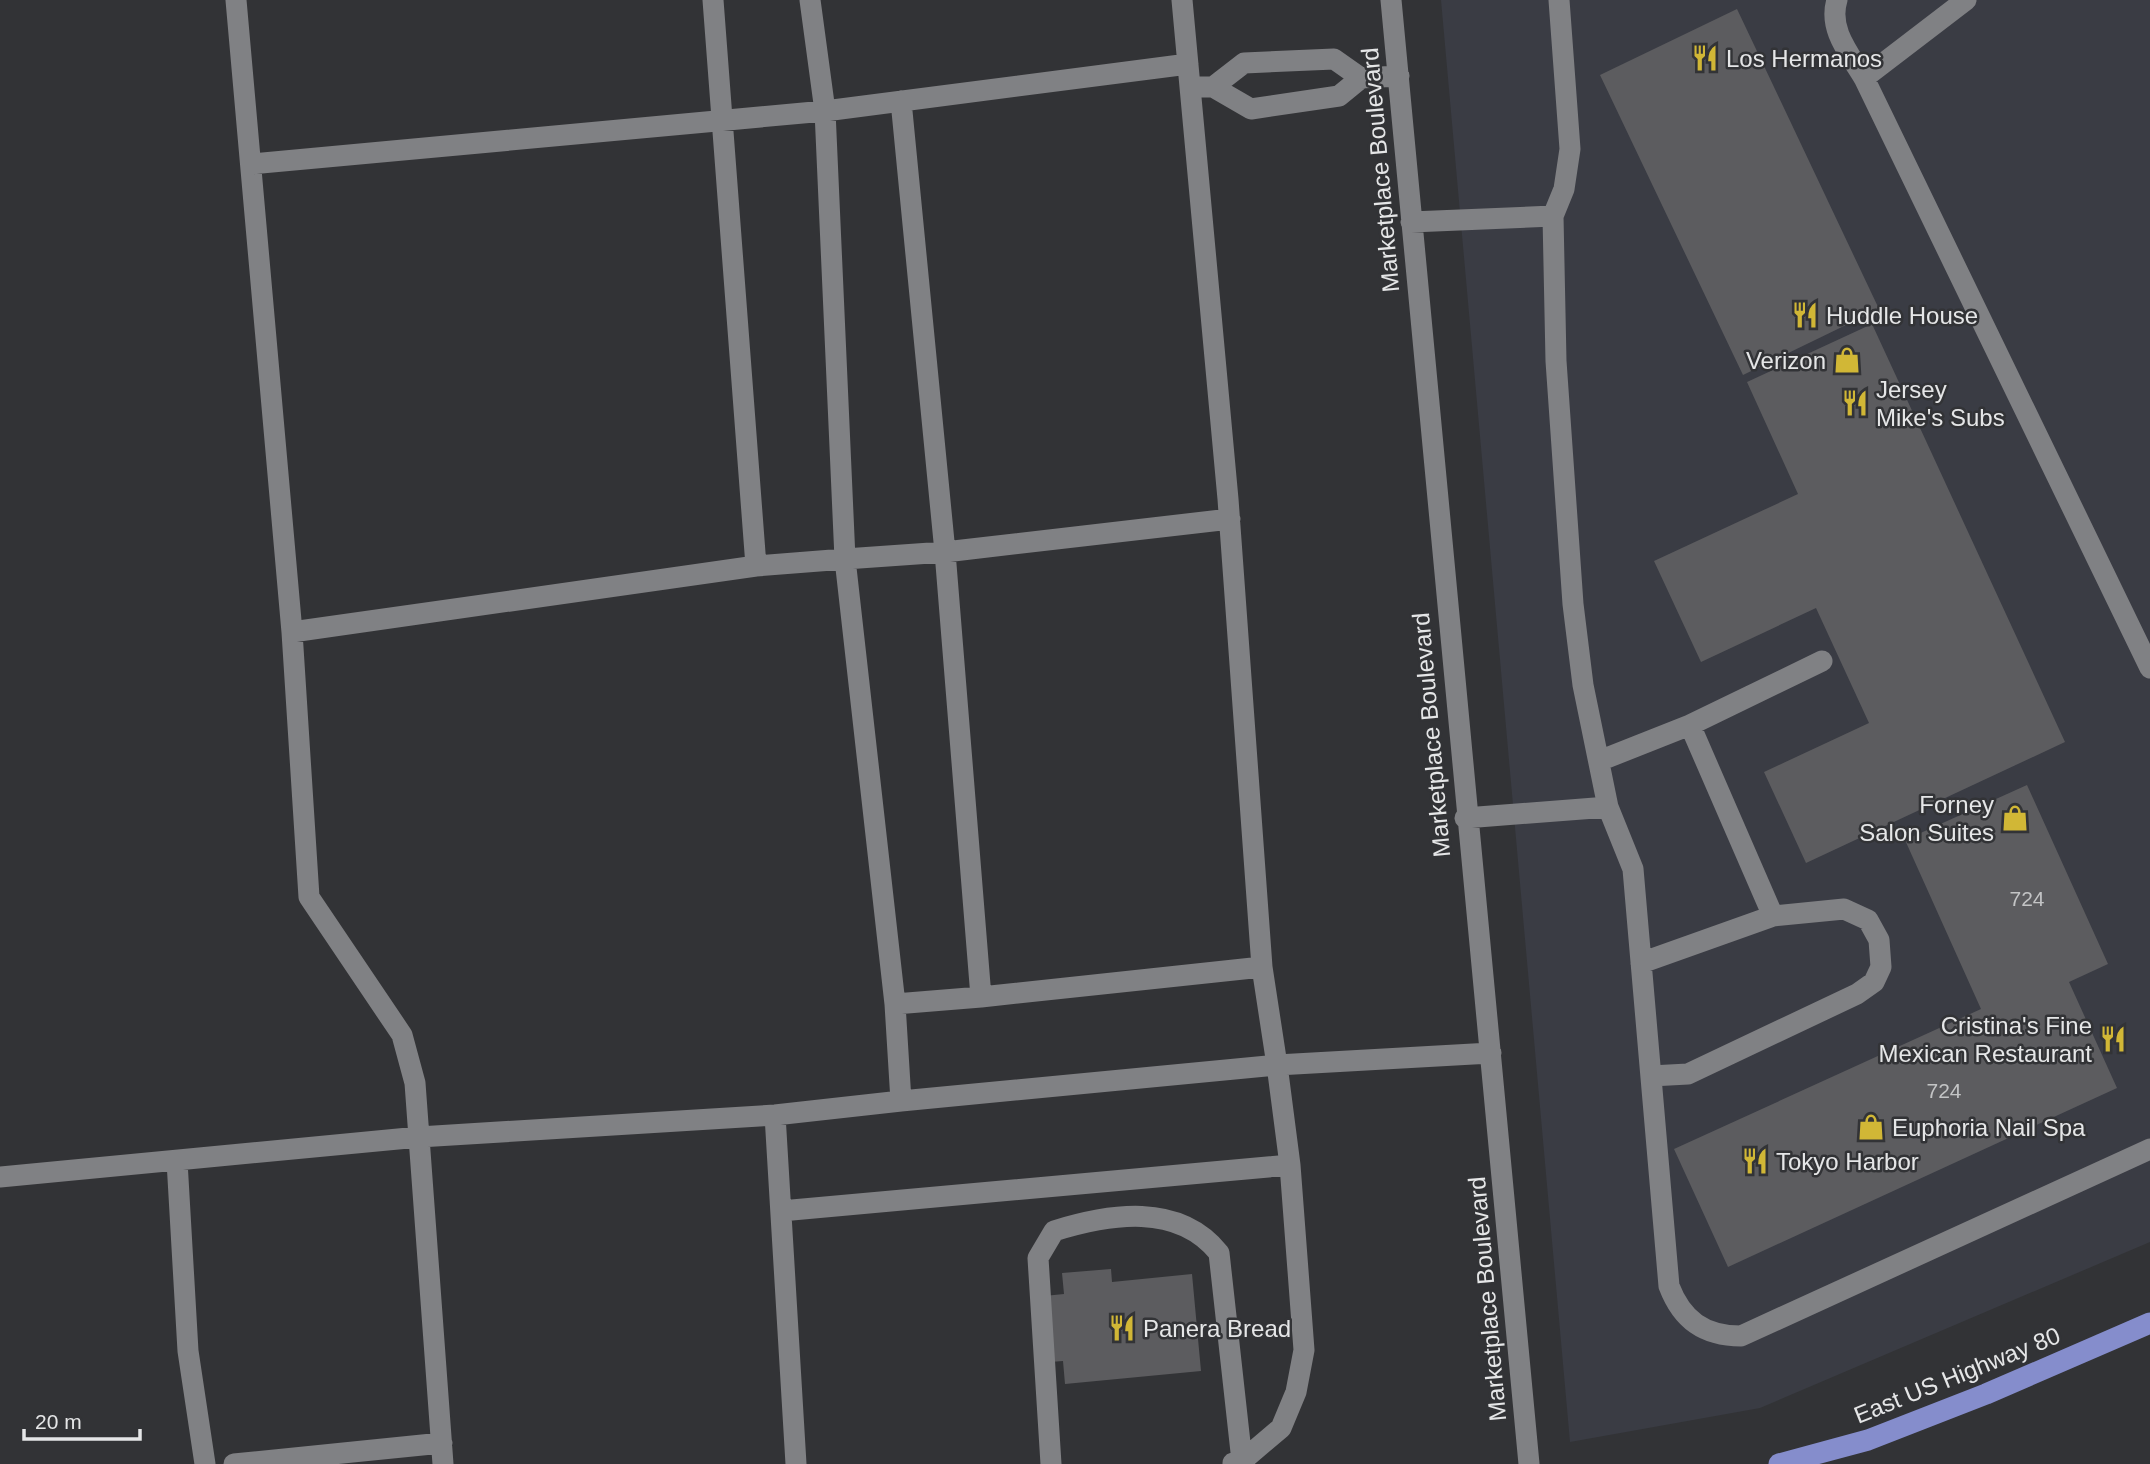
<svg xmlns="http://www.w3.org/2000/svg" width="2150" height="1464" font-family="Helvetica,sans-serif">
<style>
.built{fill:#3a3c44}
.building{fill:#5c5c5f}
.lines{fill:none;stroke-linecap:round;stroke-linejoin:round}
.minor{stroke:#808184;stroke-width:21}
.major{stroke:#858dcc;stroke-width:21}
.labels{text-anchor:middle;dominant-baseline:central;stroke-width:5;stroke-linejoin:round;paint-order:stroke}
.number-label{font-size:21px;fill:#c3c4c5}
.poi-label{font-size:24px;fill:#e5e6e7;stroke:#323336;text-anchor:start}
.street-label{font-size:24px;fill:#e5e6e7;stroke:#323336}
</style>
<rect width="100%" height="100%" fill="#323336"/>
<path class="built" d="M1441 0H2150V1242L1760 1408 1570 1442Z"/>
<path class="building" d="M1737 9 1879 309 1743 375 1600 75Z
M1872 324 2065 742 1806 863 1764 772 1869 723 1816 608 1701 662 1654 561 1798 494 1747 382Z
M2027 785 2108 964 2069 982 2117 1088 1728 1267 1674 1149 1981 1009 1905 840Z
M1111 1269 1112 1282 1192 1274 1201 1371 1065 1384 1063 1361 1050 1362 1044 1296 1064 1294 1062 1273Z"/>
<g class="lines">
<path class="minor" d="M236 0 292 632 309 897 402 1035 415 1083 443 1464
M810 0 825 111 1188 64
M1391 0C1434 488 1481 976 1529 1464
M1559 0 1570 149 1564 189 1553 216 1556 361 1573 604 1583 685 1608 807 1633 869 1669 1286C1682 1320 1704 1336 1741 1336L2150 1149
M1837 0C1828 29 1849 53 1864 78
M1966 0 1864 78 2150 668
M1191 87H1213L1251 109 1339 96 1361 78 1399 76
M1213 87 1244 63 1334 59 1361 78
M251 164 825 111 845 559 756 566
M1411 222 1553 216
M292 632 756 566 713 0
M1690 725 1822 661
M1599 761 1690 725 1773 916
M1465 818 1608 807
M1641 963 1773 916 1844 909 1868 920 1879 940 1881 967 1874 982 1857 994 1688 1074 1651 1076
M981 997 1262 967 1228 499 1182 0
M895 1004 981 997 945 552 1230 519
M901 1101 1277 1065 1262 967
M775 1115 796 1464
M177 1161 188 1351 205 1464
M0 1177 419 1137 775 1115 901 1101 895 1004 845 559 945 552 901 101
M781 1211 1290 1165 1277 1065 1491 1053
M1233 1463 1242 1461 1281 1428 1296 1392 1304 1350 1290 1165
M234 1464 442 1443
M1051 1464 1038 1258 1054 1231C1109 1214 1178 1202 1219 1253L1242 1461"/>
<path class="major" d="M1779 1464 1868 1440 1986 1394 2150 1323"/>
</g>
<defs>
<g id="restaurant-bare" transform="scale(2.1)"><path d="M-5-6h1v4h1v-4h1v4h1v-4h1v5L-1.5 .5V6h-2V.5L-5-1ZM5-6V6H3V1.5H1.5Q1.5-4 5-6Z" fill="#d1b736" stroke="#323336" stroke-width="2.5" paint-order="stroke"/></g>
<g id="shop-bare" transform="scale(2.1)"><path d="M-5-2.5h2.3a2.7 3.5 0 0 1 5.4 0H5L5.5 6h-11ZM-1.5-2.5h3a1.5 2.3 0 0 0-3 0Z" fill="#d1b736" stroke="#323336" stroke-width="2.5" paint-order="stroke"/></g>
</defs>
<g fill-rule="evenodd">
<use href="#restaurant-bare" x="1705" y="58"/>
<use href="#restaurant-bare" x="1805" y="315"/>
<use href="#shop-bare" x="1847" y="360"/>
<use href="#restaurant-bare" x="1855" y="403"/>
<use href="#shop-bare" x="2015" y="818"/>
<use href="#restaurant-bare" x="2113" y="1039"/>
<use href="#shop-bare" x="1871" y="1127"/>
<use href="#restaurant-bare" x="1755" y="1161"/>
<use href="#restaurant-bare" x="1122" y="1328"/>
</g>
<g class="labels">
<g class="number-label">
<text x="2027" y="898">724</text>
<text x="1944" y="1090">724</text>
</g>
<g class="poi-label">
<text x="1726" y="58">Los Hermanos</text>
<text x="1826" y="315">Huddle House</text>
<text x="1826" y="360" text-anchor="end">Verizon</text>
<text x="1876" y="389">Jersey<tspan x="1876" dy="28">Mike's Subs</tspan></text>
<text x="1994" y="804" text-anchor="end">Forney<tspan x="1994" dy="28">Salon Suites</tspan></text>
<text x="2092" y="1025" text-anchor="end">Cristina's Fine<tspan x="2092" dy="28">Mexican Restaurant</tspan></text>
<text x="1892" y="1127">Euphoria Nail Spa</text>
<text x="1776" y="1161">Tokyo Harbor</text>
<text x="1143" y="1328">Panera Bread</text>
</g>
<g class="street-label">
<text transform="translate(1380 170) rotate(-95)">Marketplace Boulevard</text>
<text transform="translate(1431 735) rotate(-95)">Marketplace Boulevard</text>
<text transform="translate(1487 1299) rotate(-95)">Marketplace Boulevard</text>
<text transform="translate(1957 1375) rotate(-22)">East US Highway 80</text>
</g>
</g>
<path d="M24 1429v10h116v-10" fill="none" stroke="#e5e6e7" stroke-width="3.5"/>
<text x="35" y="1429" font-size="21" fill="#e5e6e7" stroke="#323336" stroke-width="5" paint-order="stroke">20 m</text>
</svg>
